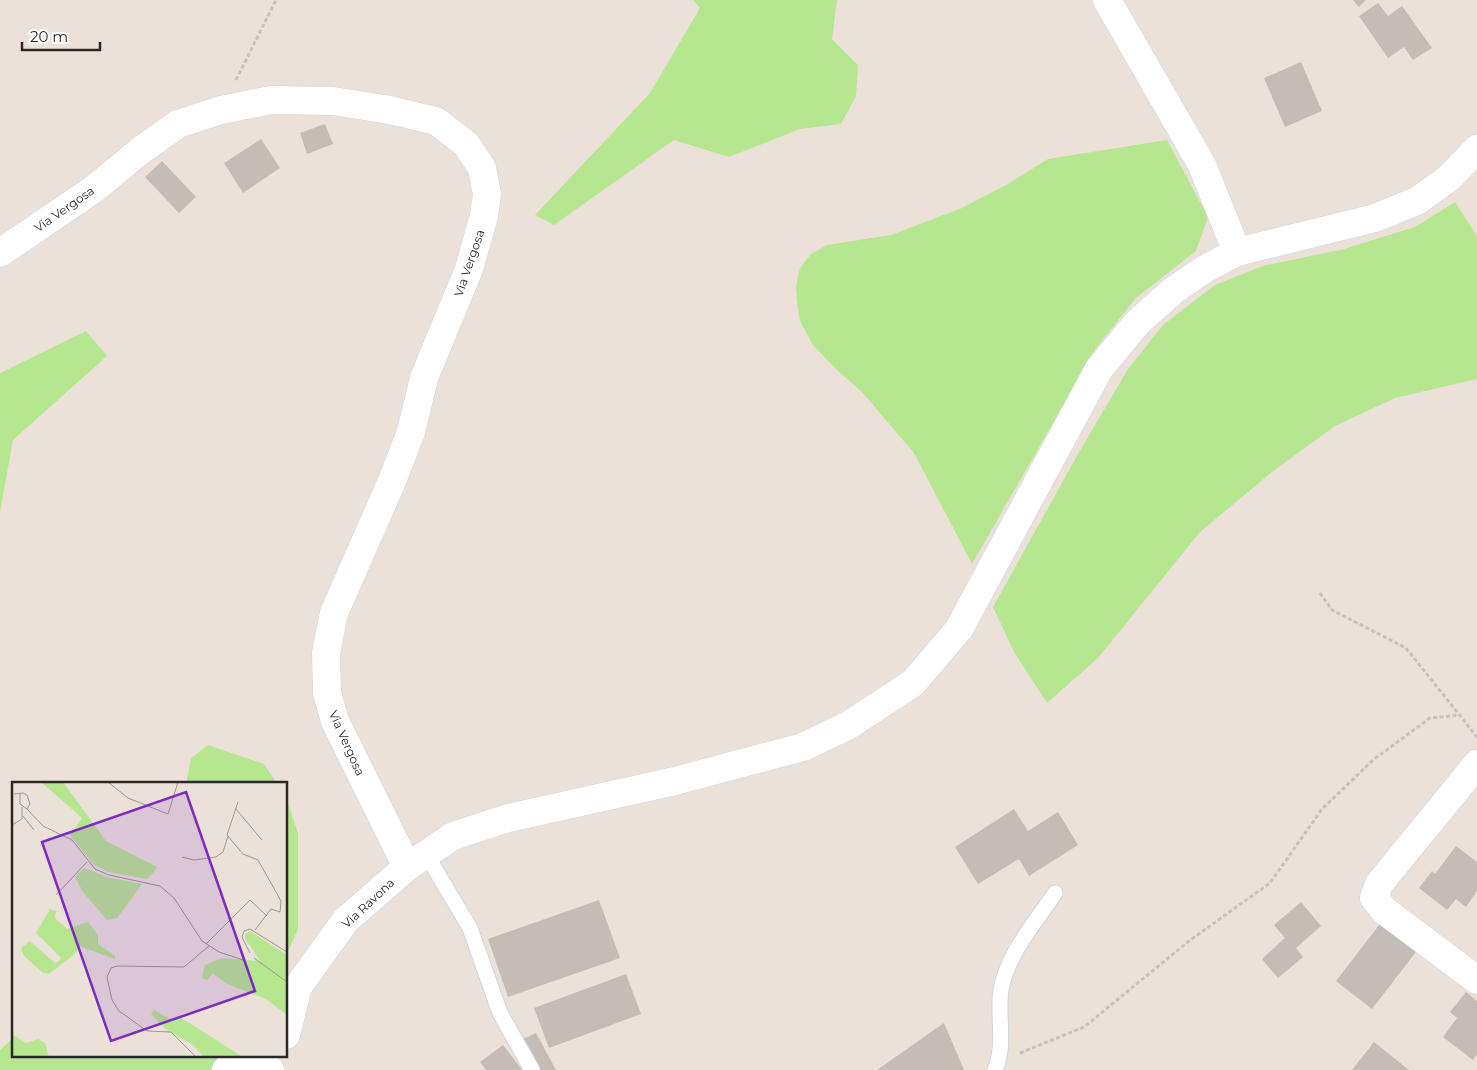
<svg xmlns="http://www.w3.org/2000/svg" width="1477" height="1070" font-family="Montserrat,sans-serif">
<style>
.green{fill:#b7e691}
.building{fill:#c3bdb5}
.lines{fill:none;stroke-linecap:round;stroke-linejoin:round}
.lane-casing{stroke:#ced4e3;stroke-width:17}
.street-casing{stroke:#ced4e3;stroke-width:29}
.secondary-casing{stroke:#ced4e3;stroke-width:29}
.path{stroke:#c3c3c3;stroke-width:3;stroke-dasharray:4 2.5;stroke-linecap:butt}
.lane{stroke:#fff;stroke-width:15}
.street{stroke:#fff;stroke-width:28}
.secondary{stroke:#fff;stroke-width:28}
.labels{text-anchor:middle;dominant-baseline:central;stroke-width:4;stroke-linejoin:round;paint-order:stroke}
.street-label{font-size:12px;fill:#282828;stroke:#fff}
.inset-road{fill:none;stroke:#9e9792;stroke-width:1}
.view{fill:#7b2cbf;fill-opacity:0.15;stroke:#7b2cbf;stroke-width:2.5}
.inset-edge{fill:none;stroke:#282828;stroke-width:2.5}
</style>
<rect width="100%" height="100%" fill="#ece1d9"/>
<path class="green" d="M693 0H837L832 39 858 65 856 96 841 124 800 129 729 157 674 140 554 225 535 215 650 93 700 8Z
M1167 140 1208 217 1196 251 1136 298 1096 348 972 564 914 453 862 392 837 370 813 345 800 321 797 303 796 286 800 268 811 254 827 245 891 235 962 208 1008 184 1048 159Z
M1455 202 1477 236V379L1395 398 1335 426 1272 472 1200 532 1098 658 1047 703 1014 652 993 607 1078 454 1128 369 1163 325 1215 285 1263 266 1344 249 1415 227Z
M86 331 107 356 13 440 0 512V373Z
M208 745 264 764 277 784H186L191 758Z
M286 797 298 833V929L286 956Z
M14 1037V1056H242L235 1070H0V1050Z"/>
<path class="building" d="M1353 0H1366L1359 7Z
M1378 3 1388 16 1402 6 1432 48 1413 60 1404 47 1388 58 1359 16Z
M1301 62 1322 111 1285 127 1264 78Z
M325 124 333 144 307 154 300 133Z
M261 139 280 168 243 193 224 163Z
M162 161 196 197 179 213 145 177Z
M1014 809 1028 831 1058 812 1078 845 1029 876 1019 859 978 884 955 847Z
M1456 846 1477 862V891L1466 907 1456 899 1447 910 1419 888 1432 871 1435 874Z
M599 900 620 958 508 997 488 939Z
M1301 902 1321 926 1296 948 1303 957 1278 978 1262 959 1285 938 1274 925Z
M1383 920 1419 948 1372 1009 1336 981Z
M626 974 641 1014 549 1048 534 1008Z
M1466 992 1477 1001V1054L1473 1060 1443 1037 1457 1018 1450 1012Z
M944 1023 964 1070H877Z
M536 1033 556 1070H539L523 1039Z
M1374 1042 1409 1070H1352Z
M503 1045 522 1070H486L480 1062Z"/>
<g class="lines">
<g class="lane-casing">
<path id="lane" d="M426 854 470 928 500 1013 532 1070
M995 1070C1006 1044 997 1016 1001 990 1007 954 1036 922 1055 893"/>
</g>
<g class="street-casing">
<path id="street" d="M1107 0 1202 165 1237 252
M0 253 94 189 140 151 178 124 221 110 271 100 333 101 390 110 436 121 466 144 482 168 487 194 484 216 469 269 424 378 411 432 392 481 334 613 326 653 327 693 335 721 407 867
M1477 764 1379 884 1374 898 1385 911 1477 980"/>
</g>
<g class="secondary-casing">
<path id="secondary" d="M286 1003 346 920 407 867 453 836 508 818 675 781 803 747 849 725 913 683 959 629 1099 369 1138 322 1174 290 1205 269 1237 252 1375 218 1417 201 1449 178 1477 149
M286 1035 297 990
M226 1070C239 1058 256 1064 270 1070"/>
</g>
<path class="path" d="M236 80 276 0
M1320 593 1332 610 1406 648 1477 737
M1020 1053 1084 1027 1189 941 1270 883 1322 809 1373 760 1430 718 1460 715"/>
<use href="#lane" class="lane"/>
<use href="#street" class="street"/>
<use href="#secondary" class="secondary"/>
</g>
<g class="labels">
<g class="street-label">
<text transform="translate(64 209) rotate(-35)">Via Vergosa</text>
<text transform="translate(469 263) rotate(-71)">Via Vergosa</text>
<text transform="translate(347 743) rotate(66)">Via Vergosa</text>
<text transform="translate(368 903) rotate(-43)">Via Ravona</text>
</g>
</g>
<g transform="translate(12 782)">
<rect width="275" height="275" fill="#ece1d9"/>
<path d="M29 0H51L94 59 145 85 140 92 135 97 129 96 96 90 81 82 58 53 70 36ZM72 86 95 95 130 102 105 136 95 138 71 110 63 95ZM38 127 44 129 43 136 55 147 76 140 86 153V162L103 174V177L67 164 63 172 37 192 31 191 12 174 9 166 18 159 43 181 47 179 49 176 24 151ZM238 149 275 173V233L254 217 215 202 200 191 196 198 190 196 193 183 210 176 248 179 233 156V152ZM142 228 158 237 168 235 231 275H192L181 263 152 246 139 232ZM0 252 14 261 26 257 33 261 37 275H0Z" fill="#b7e691"/>
<path class="inset-road" d="M96 0 116 16 156 32 166 0M2 12 11 11 15 13 18 22 15 27 8 22V12M226 20 215 53 231 72 246 78 269 119 268 130 259 127 243 148M223 26 250 58M15 27 31 44 60 58 83 87 97 93 148 104 162 116 190 159 207 170 231 178M11 34 22 48M0 43 10 37V25M170 75 182 78 204 75 211 70 216 54M44 113 75 80M194 162 238 118 255 134M238 171 230 155 232 149 238 147 275 170M242 176 275 200M184 275 159 250 135 249 107 229 100 218 95 195 99 186 105 184 172 185 197 164"/>
<path class="view" d="M174 10 243 209 99 259 30 60Z"/>
<rect width="275" height="275" class="inset-edge"/>
</g>
<path d="M22 42v8h78v-8" fill="none" stroke="#282828" stroke-width="2.5"/>
<text x="30" y="42" font-size="15" fill="#282828" stroke="#ffffff" stroke-width="4" paint-order="stroke">20 m</text>
</svg>
